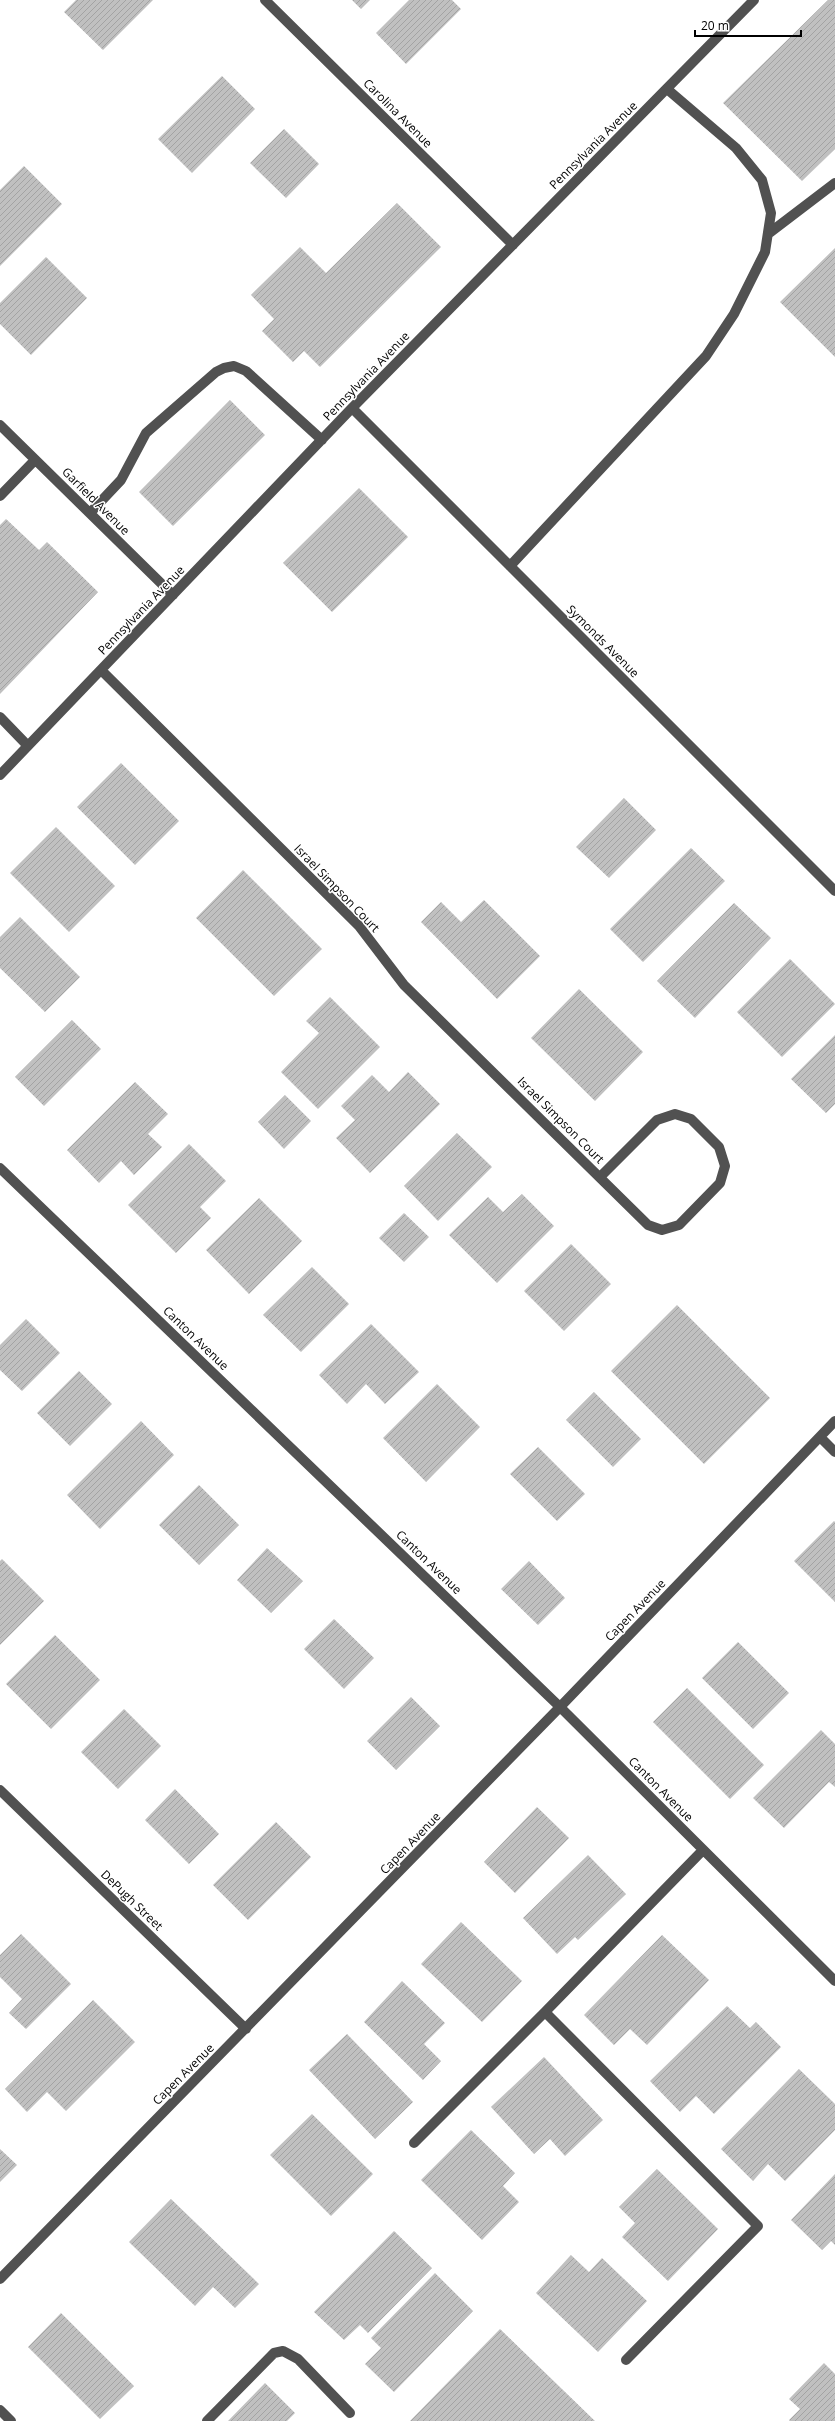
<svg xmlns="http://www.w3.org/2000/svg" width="835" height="2421" font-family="'Open Sans',sans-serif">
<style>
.building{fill:url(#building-hatch)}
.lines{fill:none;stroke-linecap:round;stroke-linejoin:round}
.minor{stroke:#515151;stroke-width:10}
.labels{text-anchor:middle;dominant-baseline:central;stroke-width:3;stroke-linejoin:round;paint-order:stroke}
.street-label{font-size:12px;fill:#000;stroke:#fff}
</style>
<defs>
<pattern id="building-hatch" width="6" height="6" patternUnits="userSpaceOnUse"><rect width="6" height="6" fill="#c0c0c0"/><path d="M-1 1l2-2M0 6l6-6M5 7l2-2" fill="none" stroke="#a3a3a3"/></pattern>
</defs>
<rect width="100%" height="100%" fill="#fff"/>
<path class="building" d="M76 0H153L103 50 64 12Z
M352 0H370L361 9Z
M409 0H452L461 9 406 64 376 33Z
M828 0H835V149L802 181 723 103Z
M222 76 255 109 192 173 158 139Z
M284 129 319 164 286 198 250 163Z
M24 166 62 204 0 266V190Z
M397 203 441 247 320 367 304 351 293 362 262 331 274 319 251 295 300 247 326 273Z
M835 248V357L780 302Z
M46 257 87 298 31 355 0 324V303Z
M230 400 265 435 173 526 139 492Z
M359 488 408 537 332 612 283 563Z
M6 519 39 550 47 542 98 592 0 694V525Z
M121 763 179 821 135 865 77 807Z
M624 798 656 830 609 878 576 847Z
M56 827 115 886 69 932 10 873Z
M691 848 725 881 643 962 610 929Z
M243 870 322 949 274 996 196 918Z
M484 900 540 956 497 999 421 922 441 902 461 922Z
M734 903 771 938 695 1018 657 981Z
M20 917 80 977 45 1012 0 968V937Z
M790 959 835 1004 782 1057 737 1012Z
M579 989 643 1052 595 1101 531 1038Z
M330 997 380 1047 318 1109 281 1072 319 1033 306 1021Z
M72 1020 101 1049 44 1106 15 1077Z
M835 1035V1104L826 1113 791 1079Z
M408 1072 440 1104 370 1173 336 1138 355 1120 341 1106 372 1075 389 1092Z
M135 1082 168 1114 148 1134 162 1147 134 1175 121 1161 99 1183 67 1150Z
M285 1095 311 1121 284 1149 258 1122Z
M457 1133 492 1167 438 1221 404 1186Z
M189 1144 226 1181 200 1207 211 1218 176 1253 128 1205Z
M522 1194 554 1226 497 1283 449 1235 488 1197 503 1212Z
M259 1198 302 1241 249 1294 206 1250Z
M404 1213 429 1237 404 1262 379 1238Z
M571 1244 611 1284 564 1331 524 1291Z
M312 1267 349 1304 301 1352 263 1315Z
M677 1305 770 1398 704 1464 611 1371Z
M26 1319 60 1353 22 1391 0 1370V1345Z
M371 1324 419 1372 385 1404 366 1384 347 1404 319 1375Z
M79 1371 112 1404 70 1446 37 1413Z
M437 1384 480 1427 426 1482 383 1438Z
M594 1392 641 1439 613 1467 566 1420Z
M141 1421 174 1455 100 1529 67 1495Z
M538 1447 585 1494 557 1521 510 1474Z
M199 1485 239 1525 199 1565 159 1525Z
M834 1521 835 1522V1602L794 1561Z
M267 1548 303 1581 271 1613 237 1580Z
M2 1559 44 1601 0 1645V1561Z
M529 1561 565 1598 538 1625 501 1589Z
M334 1619 374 1658 344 1689 304 1649Z
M55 1635 100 1680 51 1729 6 1684Z
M738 1642 789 1693 753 1729 702 1678Z
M687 1688 764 1765 730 1799 653 1722Z
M411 1697 440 1726 396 1770 367 1741Z
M124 1709 161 1746 118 1789 81 1752Z
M821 1730 835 1744V1787L829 1782 784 1828 753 1798Z
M175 1789 219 1834 189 1864 145 1820Z
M537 1807 569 1838 515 1893 484 1862Z
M276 1822 311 1857 248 1920 213 1885Z
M588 1855 626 1894 578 1940 575 1937 557 1954 523 1918Z
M461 1922 522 1981 482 2022 421 1964Z
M21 1934 71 1984 26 2029 9 2013 22 1999 0 1977V1955Z
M662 1935 709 1980 647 2045 630 2029 614 2045 584 2015Z
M402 1981 445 2023 424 2044 441 2061 423 2080 364 2022Z
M93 2000 135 2042 66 2111 47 2092 27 2112 5 2089Z
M727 2006 750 2028 756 2022 781 2047 714 2114 696 2096 680 2112 650 2081Z
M347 2034 413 2102 375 2139 309 2070Z
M544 2057 603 2120 565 2156 550 2139 534 2154 491 2107Z
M799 2069 835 2104V2130L785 2181 768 2164 753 2181 721 2149Z
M312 2114 373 2174 331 2216 270 2155Z
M471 2130 515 2173 503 2186 519 2202 482 2240 421 2180Z
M0 2149 17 2165 0 2182Z
M657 2169 718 2229 668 2281 622 2237 635 2223 619 2207Z
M835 2174V2245L831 2241 822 2250 791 2220Z
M171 2199 259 2284 235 2308 213 2287 195 2306 129 2242Z
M394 2231 432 2268 368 2333 360 2325 344 2340 314 2312Z
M571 2255 589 2272 602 2258 647 2301 598 2352 536 2293Z
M435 2273 473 2311 394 2392 365 2364 381 2348 371 2338Z
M61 2313 134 2386 100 2419 28 2347Z
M500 2329 595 2421H410Z
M824 2363 835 2374V2421H790L789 2420 800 2409 789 2399Z
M265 2383 295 2413 287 2421H228Z"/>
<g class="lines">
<path class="minor" d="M265 0 513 245
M768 234 835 183
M352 408 835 891
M0 425 173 595
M0 496 35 460
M90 513 121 480 146 433 216 372 224 368 234 366 246 371 322 440
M510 566 706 356 734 314 765 252 771 213 762 180 736 148 667 89
M101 670 359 926 404 985 648 1225 662 1230 679 1225 720 1183 725 1166 719 1147 691 1119 675 1114 657 1120 600 1177
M0 717 28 746
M0 775 352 408 754 0
M0 1168 560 1707 835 1981
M820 1437 835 1452
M0 1790 246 2029
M414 2143 545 2012
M0 2279 560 1707 835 1421
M626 2360 758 2226 545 2012 703 1850
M0 2410 11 2421
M207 2421 274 2353 283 2351 298 2359 350 2413"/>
</g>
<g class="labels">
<g class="street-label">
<text transform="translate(398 113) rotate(45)">Carolina Avenue</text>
<text transform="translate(593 145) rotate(-45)">Pennsylvania Avenue</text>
<text transform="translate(366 376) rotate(-46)">Pennsylvania Avenue</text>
<text transform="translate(96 501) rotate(45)">Garfield Avenue</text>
<text transform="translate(141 610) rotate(-46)">Pennsylvania Avenue</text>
<text transform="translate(603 641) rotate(45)">Symonds Avenue</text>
<text transform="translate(337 888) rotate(46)">Israel Simpson Court</text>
<text transform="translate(561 1120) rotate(45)">Israel Simpson Court</text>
<text transform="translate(196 1338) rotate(44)">Canton Avenue</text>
<text transform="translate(429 1562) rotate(44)">Canton Avenue</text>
<text transform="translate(635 1610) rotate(-46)">Capen Avenue</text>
<text transform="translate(661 1789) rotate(45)">Canton Avenue</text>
<text transform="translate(410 1843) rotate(-46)">Capen Avenue</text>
<text transform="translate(132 1900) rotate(44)">DePugh Street</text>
<text transform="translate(183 2074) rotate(-45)">Capen Avenue</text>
</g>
</g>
<path d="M695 30v6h106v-6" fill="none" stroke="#000000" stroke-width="2"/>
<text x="701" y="30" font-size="12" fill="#000000" stroke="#ffffff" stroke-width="3" paint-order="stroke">20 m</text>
</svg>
